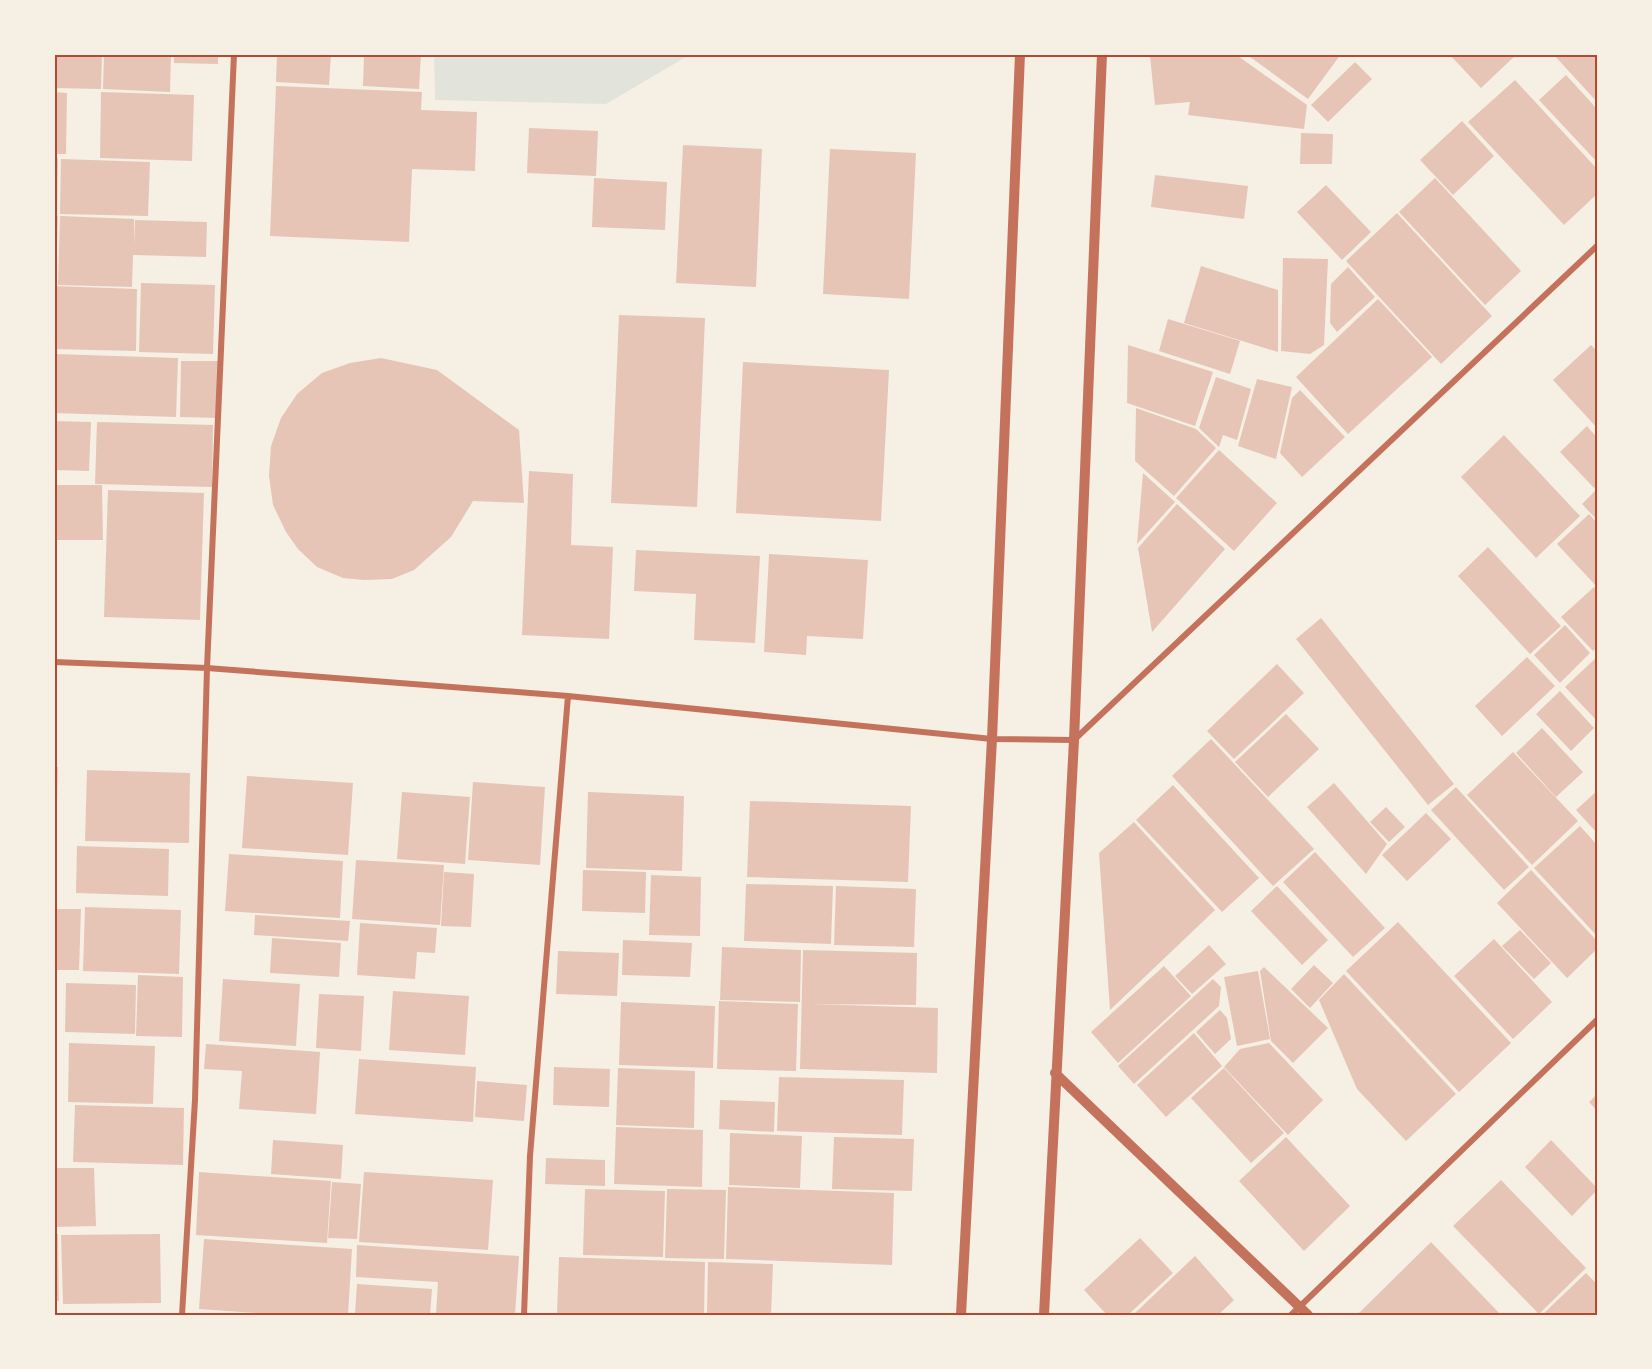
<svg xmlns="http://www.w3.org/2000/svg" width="1652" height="1369" font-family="'Work Sans',sans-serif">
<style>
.green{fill:#e2e4dc}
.building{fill:#e6c5b7}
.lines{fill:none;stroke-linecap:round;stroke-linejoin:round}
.minor{stroke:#c5725c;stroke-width:6}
.tertiary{stroke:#c5725c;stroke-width:10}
.neatline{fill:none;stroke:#b5482f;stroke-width:2}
</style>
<rect width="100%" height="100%" fill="#f6efe4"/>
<path class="green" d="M434 54H691L606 104 435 100Z"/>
<path class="building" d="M54 54H102L101 89 54 88Z
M104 54H171L170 92 103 89Z
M174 54H218V64L174 63Z
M277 54H331L329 85 276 82Z
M364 54H421L419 89 363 86Z
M1166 54H1235L1307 105 1304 129 1188 115 1190 102 1155 105 1150 56Z
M1246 54H1341L1308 99Z
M1449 54H1517L1481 88Z
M1553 54H1598V103Z
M1355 62 1372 79 1328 122 1311 105Z
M1566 75 1598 110V163L1539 100Z
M1515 80 1598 170V193L1564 225 1468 122Z
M276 86 422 92 421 110 477 112 475 171 412 169 409 242 270 236Z
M54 92 67 93 66 154H54Z
M101 92 194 95 192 161 100 158Z
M1462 121 1494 156 1453 195 1420 160Z
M529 128 598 131 596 176 527 173Z
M1301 133 1333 134 1332 164H1300Z
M683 145 762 149 756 287 676 283Z
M830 149 916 153 909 299 823 294Z
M54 158H58L57 215H54Z
M61 159 150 162 148 216 60 214Z
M1155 175 1248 186 1244 219 1151 207Z
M594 178 667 182 665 230 592 227Z
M1435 178 1521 271 1485 305 1399 212Z
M1326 185 1371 232 1342 260 1297 212Z
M1397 213 1492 316 1441 364 1346 261Z
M54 216H58L57 242H54Z
M60 216 134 219V245L135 220 207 222 206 257 133 255 132 287 58 285Z
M1283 258 1328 259 1324 345 1310 354 1281 351Z
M1201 266 1278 290V352L1184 323Z
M1348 267 1375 297 1337 332 1330 323 1331 284Z
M141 283 215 285 213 354 139 352Z
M54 286 137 289 136 351 54 349Z
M1378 299 1432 357 1348 434 1296 377Z
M619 315 705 318 697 507 611 503Z
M1168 319 1240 341 1230 374 1159 351Z
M1128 345 1213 372 1195 426 1127 403Z
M1591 345 1598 352V429L1553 380Z
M54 354 178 358 176 417 54 413Z
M381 358 437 370 519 430 524 503 473 501 451 537 414 570 392 579 364 580 343 578 317 567 298 549 286 532 273 505 269 476 271 446 281 418 297 394 322 373 350 363Z
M181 361H219L218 418 180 417Z
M743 362 889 370 881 521 736 513Z
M1216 377 1251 389 1237 440 1223 435 1219 447 1199 428Z
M1257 379 1292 387 1276 459 1238 446Z
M1300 390 1345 437 1302 477 1280 453 1292 398Z
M1136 408 1196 429 1216 448 1174 496 1135 461Z
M54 421 91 422 89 471 54 470Z
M97 422 213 425 212 487 95 484Z
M1587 426 1598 439V485L1594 488 1560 452Z
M1504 435 1580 516 1536 558 1461 477Z
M1219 450 1277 503 1234 551 1176 498Z
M529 471 573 474 571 545 613 547 609 639 522 635Z
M1143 473 1175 502 1137 544Z
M54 485H102L103 540H54Z
M1598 488V521L1582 504Z
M108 490 204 493 200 620 104 617Z
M1177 504 1225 549 1152 632 1138 548Z
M1589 514 1598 524V588L1557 544Z
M1488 547 1561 626 1530 654 1458 576Z
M636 550 760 556 755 643 694 640 696 594 634 591Z
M769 554 868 560 863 639 807 636 806 655 764 652Z
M1594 587 1598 591V646L1593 651 1561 617Z
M1321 618 1454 784 1428 805 1296 639Z
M1565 625 1590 653 1560 683 1534 655Z
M1598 656V722L1565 687Z
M1527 657 1555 686 1502 736 1475 706Z
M1277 664 1304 693 1234 759 1207 731Z
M1560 691 1594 728 1571 751 1536 714Z
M1286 714 1319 749 1268 797 1235 762Z
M1542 728 1583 772 1556 797 1516 753Z
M1211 739 1314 849 1273 886 1172 776Z
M1513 752 1578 821 1532 865 1467 795Z
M54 767H58L56 835H54Z
M87 770 190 773 189 843 85 841Z
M247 776 353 783 348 855 242 848Z
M473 782 545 787 540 865 468 860Z
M1334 783 1387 844 1366 874 1307 807Z
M1173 785 1259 878 1222 912 1136 820Z
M1456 787 1529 867 1504 890 1431 810Z
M1598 790V834L1576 810Z
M402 792 470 797 465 864 397 859Z
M588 792 684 796 682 871 586 868Z
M750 801 911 806 908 882 747 877Z
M1386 807 1405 827 1389 842 1370 822Z
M1426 813 1451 839 1407 881 1382 855Z
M1134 822 1215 910 1110 1010 1099 853Z
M1580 826 1598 846V937L1534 868Z
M77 846 169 849 168 896 76 893Z
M1315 852 1385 928 1353 957 1283 882Z
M229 854 343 861 340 918 225 911Z
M356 860 444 865 440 925 352 919Z
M583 870 646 872 645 913 582 911Z
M1531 870 1598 942V948L1567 978 1497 903Z
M444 872 474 874 471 927 441 926Z
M651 875 701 877 700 936 649 935Z
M746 884 833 886 831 944 744 941Z
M836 886 916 889 914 947 834 945Z
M1277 886 1328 940 1302 965 1251 911Z
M85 907 181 910 179 974 83 971Z
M54 909H81L79 970H54Z
M255 915 350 921 348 941 254 935Z
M1398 922 1511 1043 1459 1092 1346 971Z
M360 923 437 928 435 953 417 952 415 979 357 975Z
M1520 930 1551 963 1534 979 1502 946Z
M272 938 341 943 339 977 270 973Z
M1494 939 1552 1002 1513 1039 1454 976Z
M623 940 692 943 690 977 622 975Z
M1209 945 1226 964 1192 994 1175 976Z
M722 947 801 950 800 1002 720 1000Z
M803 950 917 953 916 1005 811 1004 938 1008 937 1073 800 1069Z
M558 951 619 953 617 996 556 994Z
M1314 965 1333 983 1310 1008 1291 989Z
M1164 966 1191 996 1118 1063 1091 1032Z
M1264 967 1328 1028 1293 1063 1271 1041 1260 971Z
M1258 971 1270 1039 1237 1046 1224 977Z
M1344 974 1456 1094 1406 1141 1357 1089 1319 1000Z
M138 975 183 977 182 1037 136 1036Z
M223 979 300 984 296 1046 219 1041Z
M1213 979 1221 987 1219 1006 1134 1084 1118 1066Z
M66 983 136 985 135 1034 65 1032Z
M393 991 469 996 465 1055 389 1050Z
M319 994 364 996 361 1051 316 1048Z
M719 1001 798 1004 796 1071 717 1069Z
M621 1002 715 1006 713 1068 619 1065Z
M1220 1010 1227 1018 1231 1039 1215 1054 1196 1032Z
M1194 1033 1222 1066 1166 1117 1137 1085Z
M69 1043 155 1046 153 1104 68 1102Z
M1269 1043 1323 1100 1288 1135 1224 1067 1240 1049Z
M206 1044 320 1052 316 1114 239 1109 242 1071 204 1069Z
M359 1059 476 1067 473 1122 355 1114Z
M554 1067 610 1069 609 1107 553 1105Z
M618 1068 695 1071 694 1128 616 1125Z
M1224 1068 1284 1133 1251 1163 1191 1098Z
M779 1077 904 1080 902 1135 777 1131Z
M477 1081 527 1085 524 1121 475 1117Z
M1598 1093V1112L1589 1102Z
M720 1100 775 1102 774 1132 719 1129Z
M75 1105 184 1108 183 1165 73 1162Z
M616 1127 703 1130 702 1187 614 1184Z
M730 1133 802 1136 800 1188 729 1185Z
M834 1137 914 1139 912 1191 832 1189Z
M1286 1137 1350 1206 1304 1251 1239 1181Z
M273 1140 343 1145 341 1179 271 1174Z
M1551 1140 1598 1189 1572 1216 1525 1167Z
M546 1158 605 1160V1186L545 1184Z
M54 1168H94L96 1226 54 1227Z
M199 1172 331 1181 327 1243 196 1235Z
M364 1172 493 1180 488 1250 359 1242Z
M1501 1180 1586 1268 1539 1314 1453 1226Z
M332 1182 361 1184 357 1239 328 1238Z
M728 1187 894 1193 892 1265 726 1259Z
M585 1189 665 1191 663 1257 583 1255Z
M667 1189 726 1190 724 1259 665 1258Z
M54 1234H58L59 1301H54Z
M160 1234 161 1303 63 1304 61 1235Z
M1140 1238 1173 1273 1128 1315H1107L1084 1290Z
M204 1239 352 1249 348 1315H287L199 1309Z
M1431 1242 1501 1315H1361L1359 1313Z
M357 1245 519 1256 515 1315H436L438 1282 356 1277Z
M1195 1256 1234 1300 1218 1315H1135L1134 1314Z
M559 1257 705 1262 704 1315H557Z
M708 1262 773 1264 771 1315H707Z
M1586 1273 1598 1285V1315H1542Z
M357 1284 432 1289 430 1315 355 1313Z"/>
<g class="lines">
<path class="minor" d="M54 662 207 668 568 696 992 739 1074 740 1598 245
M182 1315 195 1100 207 668 234 54
M524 1315 530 1156 568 696
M1291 1315 1598 1019"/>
<path class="tertiary" d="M1055 1073 1308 1315
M961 1315 992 739 1020 54
M1044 1315 1074 740 1102 54"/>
</g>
<rect width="1652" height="1369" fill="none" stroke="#f6efe4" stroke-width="111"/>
<rect x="56" y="56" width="1540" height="1258" class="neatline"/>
</svg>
